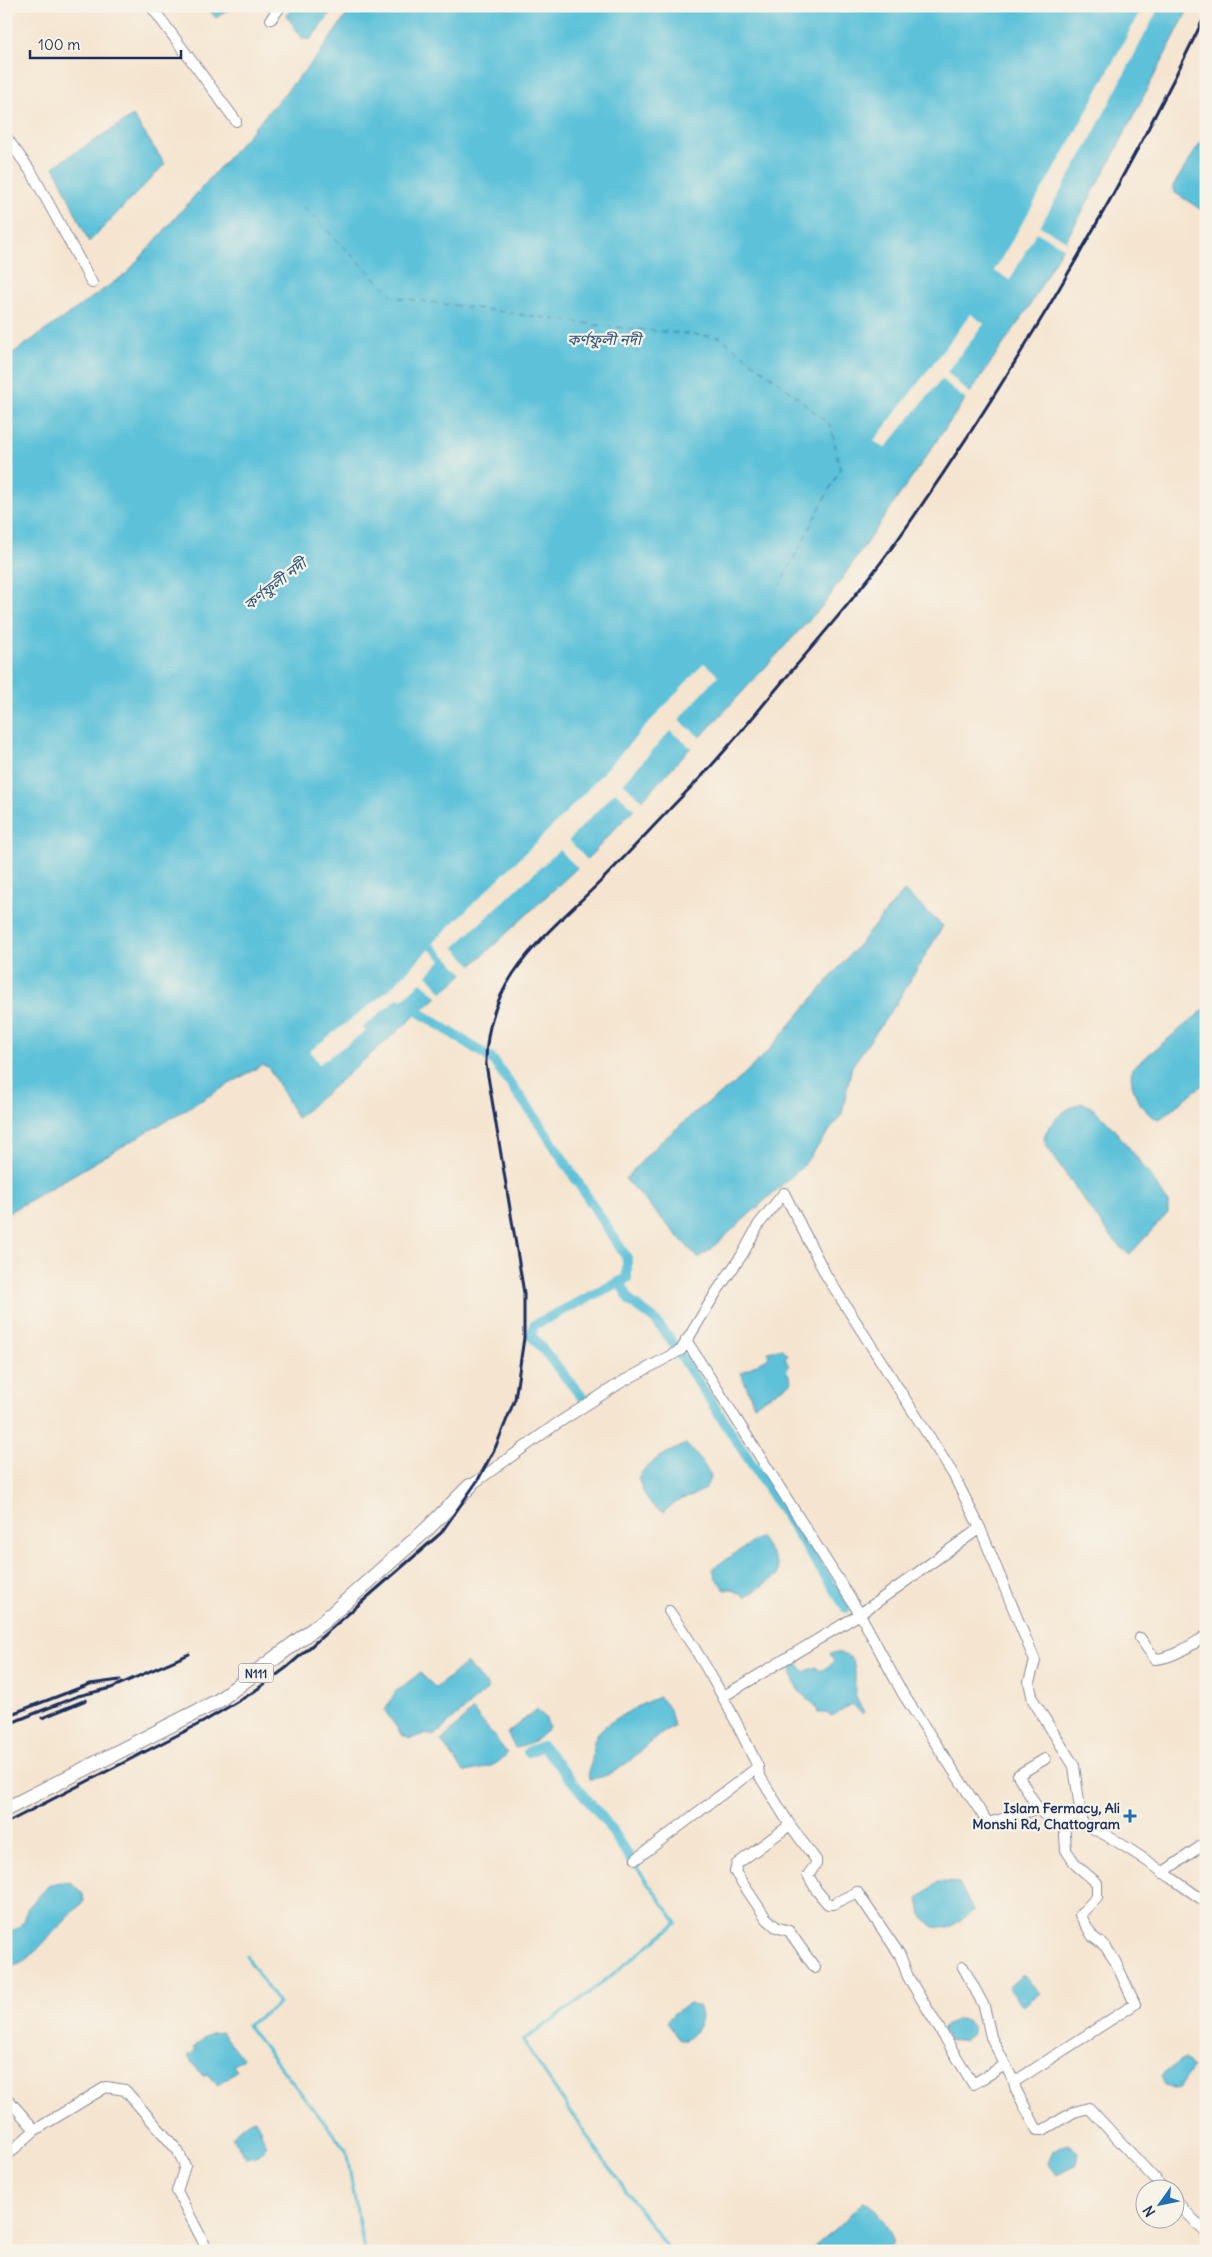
<svg xmlns="http://www.w3.org/2000/svg" width="1212" height="2257" font-family="Delius,'Noto Sans Bengali',sans-serif">
<style>
.water{fill:#5cc1d9;stroke:#3c789c}
.pier{fill:#f5e5d0}
.lines{fill:none;stroke-linecap:round;stroke-linejoin:round}
.stream{stroke:#5cc1d9;stroke-width:3}
.canal{stroke:#5cc1d9;stroke-width:10}
.ferry{stroke:#2b547d;stroke-width:1;stroke-dasharray:6 5;stroke-linecap:butt}
.minor-casing{stroke:#888a97;stroke-width:12}
.highway-casing{stroke:#888a97;stroke-width:16}
.minor{stroke:#fff;stroke-width:10}
.highway{stroke:#fff;stroke-width:14}
.rail{stroke:#1b2f5e;stroke-width:3}
.poi-dot{fill:#1f6fb2;stroke:#f7f3e8;stroke-width:2}
.labels{text-anchor:middle;dominant-baseline:central;stroke-width:4.5;stroke-linejoin:round;paint-order:stroke}
.shield{fill:#f7f3e8;stroke:#5d6a87;stroke-width:1}
.shield-label{font-size:12px;font-weight:bold;fill:#1b2f5e}
.poi-label{font-size:14px;font-weight:bold;fill:#1b2f5e;stroke:#f7f3e8;text-anchor:end}
.water-label{font-size:15px;font-style:italic;fill:#2b547d;stroke:#f7f3e8}
</style>
<rect width="100%" height="100%" fill="#f7f3e8"/>
<filter id="ink" filterUnits="userSpaceOnUse"><feTurbulence type="fractalNoise" baseFrequency=".02" numOctaves="2"/><feDisplacementMap in="SourceGraphic" scale="10" xChannelSelector="R" yChannelSelector="G"/><feConvolveMatrix kernelMatrix="1 2 1 2 8 2 1 2 1" color-interpolation-filters="sRGB"/></filter>
<filter id="wash" filterUnits="userSpaceOnUse"><feTurbulence type="fractalNoise" baseFrequency=".0096" numOctaves="4" result="noise"/><feDisplacementMap in="SourceGraphic" scale="20" xChannelSelector="R" yChannelSelector="G"/><feGaussianBlur stdDeviation="1.12" result="paint"/><feColorMatrix in="noise" values="0 0 0 0 0 0 0 0 0 0 0 0 0 0 0 0 0 1.4 0 .05"/><feComposite in="paint" operator="in"/></filter>
<g filter="url(#wash)">
<rect width="100%" height="100%" fill="#f5e5d0"/>
<path class="water" d="M206 6H234L216 18Z
M294 6H336L310 40 303 39 286 15Z
M353 6H1190L1112 158 1029 307 825 603 591 855 452 984 297 1118 268 1067 262 1065 6 1214V358L127 273 319 54Z
M133 116 165 164 89 242 54 166Z
M1206 134V213L1174 192 1173 186Z
M904 891 943 926 896 1004 852 1066 842 1114 803 1166 711 1249 698 1258 625 1179 656 1146 698 1110 733 1085 769 1050Z
M1206 1008V1082L1164 1116 1159 1119C1141 1114 1128 1086 1132 1068Z
M1083 1103C1102 1107 1157 1183 1168 1203V1213L1130 1254C1117 1252 1057 1161 1046 1145L1044 1137C1049 1122 1067 1106 1083 1103Z
M782 1348 788 1354 785 1358 789 1367 786 1369 792 1382 754 1405 741 1373 769 1357 768 1351Z
M686 1444 695 1453 711 1475 706 1488 693 1496 681 1499 663 1512C647 1506 644 1493 638 1478 647 1461 669 1452 686 1444Z
M760 1537 778 1564V1575L746 1597 731 1589 725 1590 715 1577 713 1568Z
M830 1653C866 1649 851 1682 856 1697 858 1702 861 1707 864 1712L862 1714 852 1704 832 1716 827 1713H818C816 1703 807 1700 800 1692 794 1685 792 1675 791 1666L797 1663 804 1672 816 1667 820 1672 834 1662Z
M466 1663 489 1688 434 1736 426 1734 410 1739 402 1735 385 1711 395 1692 420 1673 436 1688Z
M659 1697 670 1709 674 1727C642 1741 626 1777 589 1779 587 1771 590 1768 592 1760 593 1751 592 1742 598 1733 605 1723 646 1701 659 1697Z
M537 1709 545 1717 549 1727C539 1739 531 1745 515 1748L507 1733Z
M473 1710 507 1753C497 1768 481 1769 464 1772L441 1741Z
M59 1882 72 1883 83 1894 84 1901 29 1958 6 1970V1936L20 1926 25 1919 27 1909 48 1886Z
M938 1882 959 1883 973 1911 949 1928 933 1927 921 1915 918 1898Z
M1023 1975 1040 1993 1023 2006 1008 1987Z
M690 2003 698 2006C705 2023 698 2030 686 2040H680L667 2022 673 2014Z
M958 2019 967 2020 973 2028 971 2035 963 2040 949 2041 942 2030 945 2025Z
M221 2032 243 2059 233 2065 237 2071 217 2085 207 2074 203 2076 188 2056 196 2050 194 2047 210 2033Z
M1184 2058 1192 2068 1178 2089 1165 2086 1161 2076Z
M254 2119 260 2128 266 2147 258 2155 247 2158 232 2138 241 2127Z
M1068 2144 1078 2152 1076 2165 1057 2175 1048 2163 1053 2151Z
M863 2201C873 2203 895 2235 893 2245L884 2251H814L815 2246 843 2223Z"/>
<path class="pier" d="M1143 6 1157 11 1086 148 1040 226 1068 242 1065 248 1036 232 1010 280 994 271 1072 139Z
M971 314 984 324 947 372 971 395 967 401 942 379 885 448 874 441Z
M704 663 718 675 679 720 702 739 693 749 670 731 623 783 644 802 636 810 615 792 569 840 588 861 579 869 559 850 454 947 474 967 465 975 433 943 565 814Z
M429 949 441 960 427 975 444 994 439 998 421 982 402 1000 398 998 363 1027 366 1031 319 1064 310 1051 389 990Z"/>
<g class="lines">
<path class="stream" d="M632 1861 677 1923 585 1996 523 2041 602 2158 670 2251
M246 1956 279 2004 247 2025 346 2150 364 2251"/>
<path class="canal" d="M410 1002 419 1012 492 1059 538 1121 627 1258V1278L534 1325 531 1335 582 1397
M620 1282 630 1301 654 1319 670 1339 846 1608
M528 1752 543 1746 606 1822 631 1860"/>
<path class="ferry" d="M304 207 394 297 604 326 720 337 796 396 831 426 840 469 780 585"/>
</g>
</g>
<g filter="url(#ink)">
<g class="lines">
<g class="minor-casing">
<path id="minor" d="M151 6 236 121
M271 19 281 6
M6 137 32 173 92 283
M686 1340 860 1614 903 1694 988 1823 1038 1809C1053 1825 1065 1816 1083 1824 1122 1840 1170 1878 1206 1902
M470 1486 555 1425 620 1383 681 1350 717 1291 742 1255 759 1224 784 1193 826 1275 953 1474 980 1528 1035 1661 1029 1682 1033 1700 1074 1766 1082 1823
M1140 1638 1155 1659C1173 1658 1191 1645 1206 1636
M724 1696 860 1614 980 1528
M758 1767 759 1775 790 1825 816 1860V1864L808 1875 817 1891 828 1904H833L857 1892 900 1955 908 1977 973 2084 1005 2065
M1038 1809 1018 1775 1045 1759
M1064 1820 1066 1850 1076 1865 1097 1883V1897L1080 1915 1093 1937 1105 1946 1115 1961 1135 2004 1014 2082 1016 2090 1037 2130H1043L1074 2112 1089 2108 1165 2190
M790 1825 737 1864 735 1872 766 1918 776 1927 789 1931 815 1968
M636 1859 758 1767C732 1712 705 1660 669 1611
M1162 1873 1204 1844 1206 1847
M963 1967 984 2006 991 2037 1014 2082
M6 2097 35 2130
M6 2156 35 2130 106 2087 125 2090 178 2151 185 2166 177 2191 208 2251
M1174 2199 1206 2233"/>
</g>
<g class="highway-casing">
<path id="highway" d="M6 1809 218 1701 324 1621 427 1529 470 1486"/>
</g>
<use href="#minor" class="minor"/>
<use href="#highway" class="highway"/>
<path class="rail" d="M6 1716 90 1684 120 1680
M42 1718 86 1700
M6 1725 78 1696 111 1688 189 1654
M6 1823 203 1722 252 1693 286 1668 441 1533 478 1480 496 1446 515 1399 524 1338V1293L486 1064C485 980 544 937 598 884 633 849 666 812 701 777 732 744 760 708 789 674 831 625 874 575 910 522 1021 362 1121 190 1206 14"/>
</g>
</g>
<path class="poi-dot" d="M1127.5 1808.5h5v5h5v5h-5v5h-5v-5h-5v-5h5z"/>
<g class="labels">
<rect class="shield" x="238.5" y="1663.5" width="35" height="19" rx="4"/>
<g class="shield-label">
<text x="256" y="1673">N111</text>
</g>
<g class="poi-label">
<text x="1120" y="1808">Islam Fermacy, Ali<tspan x="1120" dy="16">Monshi Rd, Chattogram</tspan></text>
</g>
<g class="water-label">
<text x="604" y="339">কর্ণফুলী নদী</text>
<text transform="translate(275 584) rotate(-38)">কর্ণফুলী নদী</text>
</g>
</g>
<rect width="1212" height="2257" fill="none" stroke="#f7f3e8" stroke-width="25"/>
<g transform="translate(1160 2204) rotate(237)"><circle r="24" fill="#f7f3e8" stroke="#9fa5b1"/>
<path d="M0-4L9 19L0 12L-9 19Z" fill="#1f6fb2"/>
<text y="-8" font-size="14" font-weight="bold" text-anchor="middle" fill="#1b2f5e">N</text>
</g>
<path d="M30 50v8h151v-8" fill="none" stroke="#1b2f5e" stroke-width="2.5"/>
<text x="38" y="50" font-size="15" fill="#1b2f5e" stroke="#f7f3e8" stroke-width="4" paint-order="stroke">100 m</text>
</svg>
